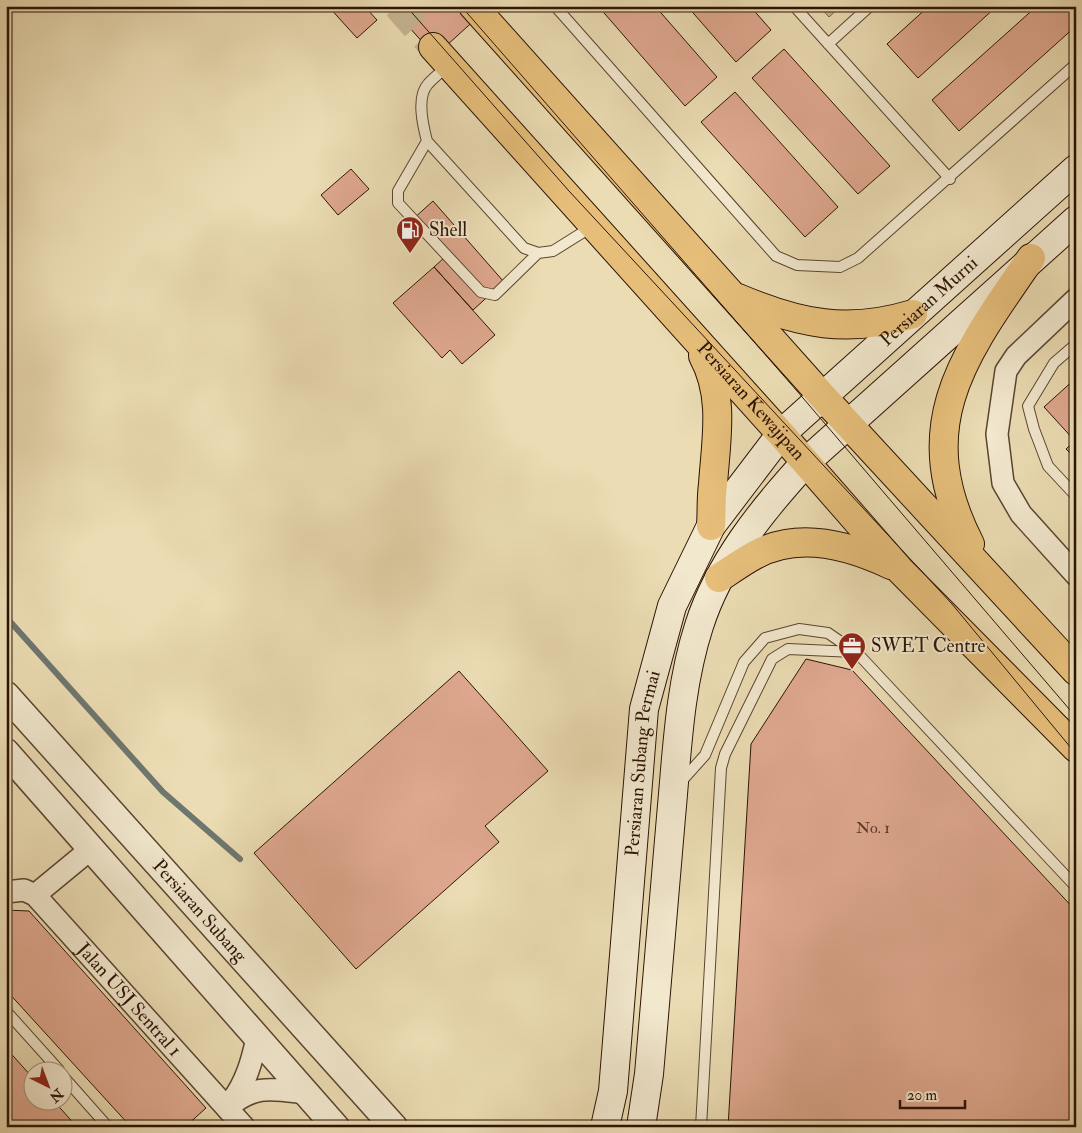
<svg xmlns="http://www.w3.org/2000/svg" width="1082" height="1133" font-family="'IM FELL Double Pica',serif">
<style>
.green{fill:#bebe88;stroke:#746847}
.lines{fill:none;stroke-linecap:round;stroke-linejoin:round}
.stream{stroke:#6e776f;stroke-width:6}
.building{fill:#dfa88f;stroke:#2b1306}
.primary-tunnel{stroke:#c5b490;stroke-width:28;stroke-dasharray:28 14;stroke-linecap:butt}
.service-casing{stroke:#5b4531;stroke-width:12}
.minor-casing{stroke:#5b4531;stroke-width:24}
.tertiary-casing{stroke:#5b4531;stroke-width:29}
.secondary-casing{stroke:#2b1306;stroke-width:30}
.primary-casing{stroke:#2b1306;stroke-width:30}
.service{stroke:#f2e8ce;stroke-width:10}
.minor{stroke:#f2e8ce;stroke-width:21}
.tertiary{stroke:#f2e8ce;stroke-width:26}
.secondary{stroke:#f2e8ce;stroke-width:28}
.primary{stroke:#e6be7a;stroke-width:28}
.tram{stroke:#2b1306;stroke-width:1}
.labels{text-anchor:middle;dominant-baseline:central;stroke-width:4;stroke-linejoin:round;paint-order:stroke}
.number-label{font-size:16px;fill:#583828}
.poi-label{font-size:19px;fill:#2b1306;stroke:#f2e8ce;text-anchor:start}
.street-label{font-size:19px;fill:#2b1306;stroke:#f2e8ce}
</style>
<rect width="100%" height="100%" fill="#ebdcb3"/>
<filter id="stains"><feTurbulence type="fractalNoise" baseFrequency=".004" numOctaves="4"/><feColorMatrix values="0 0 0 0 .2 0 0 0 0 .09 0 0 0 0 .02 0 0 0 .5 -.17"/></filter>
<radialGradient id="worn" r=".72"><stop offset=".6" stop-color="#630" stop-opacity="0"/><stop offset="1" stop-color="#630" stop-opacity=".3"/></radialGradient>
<path class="green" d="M819 6H841L829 17Z"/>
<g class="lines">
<path class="stream" d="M6 617 163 792 240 859"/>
</g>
<path class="building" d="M328 6H364L377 20 357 38Z
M390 6H490L435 56Z
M598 6H655L717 77 685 106Z
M687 6H750L771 30 736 62Z
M929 6H997L918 78 887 44Z
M1037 6H1076V26L959 131 932 100Z
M784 49 890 166 858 194 752 78Z
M735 92 838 207 805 237 701 122Z
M351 169 369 189 338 215 321 195Z
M433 201 504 282 473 310 434 267 445 257 412 220Z
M434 267 495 335 462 364 450 350 442 358 393 303Z
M1076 378V459L1066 449 1075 441 1044 407Z
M806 659 852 670 1076 911V1123L1072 1127H728L751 744Z
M459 671 548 771 485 826 499 842 356 969 254 853Z
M6 910 29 911 206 1108 185 1127H131L6 990Z
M6 1048 32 1077V1100H53L77 1127H6Z"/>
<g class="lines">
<path class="primary-tunnel" d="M397 6 433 47"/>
<g class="service-casing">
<path id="service" d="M555 6 776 256 797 265 840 267 858 258 1076 64
M794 6 950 179
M828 44 870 6
M448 66C441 72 434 77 428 84 416 97 423 126 427 141L524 248 538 253 553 251 593 226
M427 141 398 191V203L481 292 495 295 538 253
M1076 344 1054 363 1028 406 1034 429 1048 466 1076 496
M679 784 705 755 744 662 765 638 799 629 828 633 854 651
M6 1011 59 1070
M62 1075 108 1127
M701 1127 721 768 725 754 772 659 788 649 854 652 860 656 1076 887"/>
</g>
<g class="minor-casing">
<g id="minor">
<path d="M1076 299 1016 356 1006 371 997 434 1003 483 1021 514 1076 575"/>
<path id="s1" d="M6 892 24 890 35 895 244 1127"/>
<path d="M35 895 92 848"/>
<path d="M231 1102C246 1083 252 1061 257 1038"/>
<path d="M227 1108C254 1084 272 1089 305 1093"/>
</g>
</g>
<g class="tertiary-casing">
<g id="tertiary">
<path id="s2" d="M6 695 394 1127"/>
<path d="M6 752 336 1127"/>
</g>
</g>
<g class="secondary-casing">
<g id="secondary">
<path id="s3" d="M605 1127 613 1091 644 709 672 606 711 526 781 434 1076 169"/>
<path d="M641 1127 649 1074C656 988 664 903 671 817 677 753 679 688 699 626 719 563 762 510 806 462L1076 220"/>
</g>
</g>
<g class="primary-casing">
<g id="primary">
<path d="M473 6 823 397 1076 671"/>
<path id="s4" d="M433 47 781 434 899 569 1076 748"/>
<path d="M738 298C800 324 847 334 913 314"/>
<path d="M703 356C725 396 716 440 713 484 711 498 712 512 711 526"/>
<path d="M970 544C909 425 964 355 1031 258"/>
<path d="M719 578C731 570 742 562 755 555 798 531 849 545 891 565"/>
</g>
</g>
<use href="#service" class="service"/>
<use href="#minor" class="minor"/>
<use href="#tertiary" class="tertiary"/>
<use href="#secondary" class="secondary"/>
<use href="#primary" class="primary"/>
<path class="tram" d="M406 6 569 191 952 604 1076 754
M461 6 797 391 1076 717"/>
</g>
<defs>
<g id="fuel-pin" transform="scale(1.4375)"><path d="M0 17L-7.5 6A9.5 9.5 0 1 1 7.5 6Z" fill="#8f2418" stroke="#f2e8ce"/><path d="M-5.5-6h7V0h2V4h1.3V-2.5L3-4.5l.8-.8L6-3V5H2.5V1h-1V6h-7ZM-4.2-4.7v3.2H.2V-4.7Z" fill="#fff"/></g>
<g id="office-pin" transform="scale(1.4375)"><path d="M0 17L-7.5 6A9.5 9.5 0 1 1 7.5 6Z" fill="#8f2418" stroke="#f2e8ce"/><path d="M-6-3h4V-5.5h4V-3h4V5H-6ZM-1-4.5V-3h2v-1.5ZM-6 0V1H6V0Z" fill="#fff"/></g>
</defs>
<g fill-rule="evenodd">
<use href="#fuel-pin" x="410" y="230"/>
<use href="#office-pin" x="852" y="646"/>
</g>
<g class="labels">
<g class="number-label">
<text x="873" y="828">No. 1</text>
</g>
<g class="poi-label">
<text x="429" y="230">Shell</text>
<text x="871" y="646">SWET Centre</text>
</g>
<g class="street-label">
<text stroke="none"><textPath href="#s3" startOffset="930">Persiaran Murni</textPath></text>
<text stroke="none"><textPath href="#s4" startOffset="476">Persiaran Kewajipan</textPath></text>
<text stroke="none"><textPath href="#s3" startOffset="366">Persiaran Subang Permai</textPath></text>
<text stroke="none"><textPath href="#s2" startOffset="290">Persiaran Subang</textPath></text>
<text stroke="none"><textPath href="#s1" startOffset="171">Jalan USJ Sentral 1</textPath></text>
</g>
</g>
<rect width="1082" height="1133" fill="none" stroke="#ebdcb3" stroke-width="25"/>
<rect x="8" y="8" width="1067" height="1118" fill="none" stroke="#2b1306" stroke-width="2.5"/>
<rect x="12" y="12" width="1057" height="1108" fill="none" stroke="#2b1306"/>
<g transform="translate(48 1086) rotate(138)"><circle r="24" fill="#f2e8ce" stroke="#a2937e"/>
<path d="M0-4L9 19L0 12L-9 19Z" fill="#8f2418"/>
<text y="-8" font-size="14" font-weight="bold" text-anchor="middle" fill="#2b1306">N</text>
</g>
<path d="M900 1100v8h65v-8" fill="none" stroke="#2b1306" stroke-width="2.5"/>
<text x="907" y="1100" font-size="15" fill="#2b1306" stroke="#f2e8ce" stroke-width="4" paint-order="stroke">20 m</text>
<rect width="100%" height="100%" filter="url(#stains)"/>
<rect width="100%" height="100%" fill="url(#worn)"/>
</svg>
